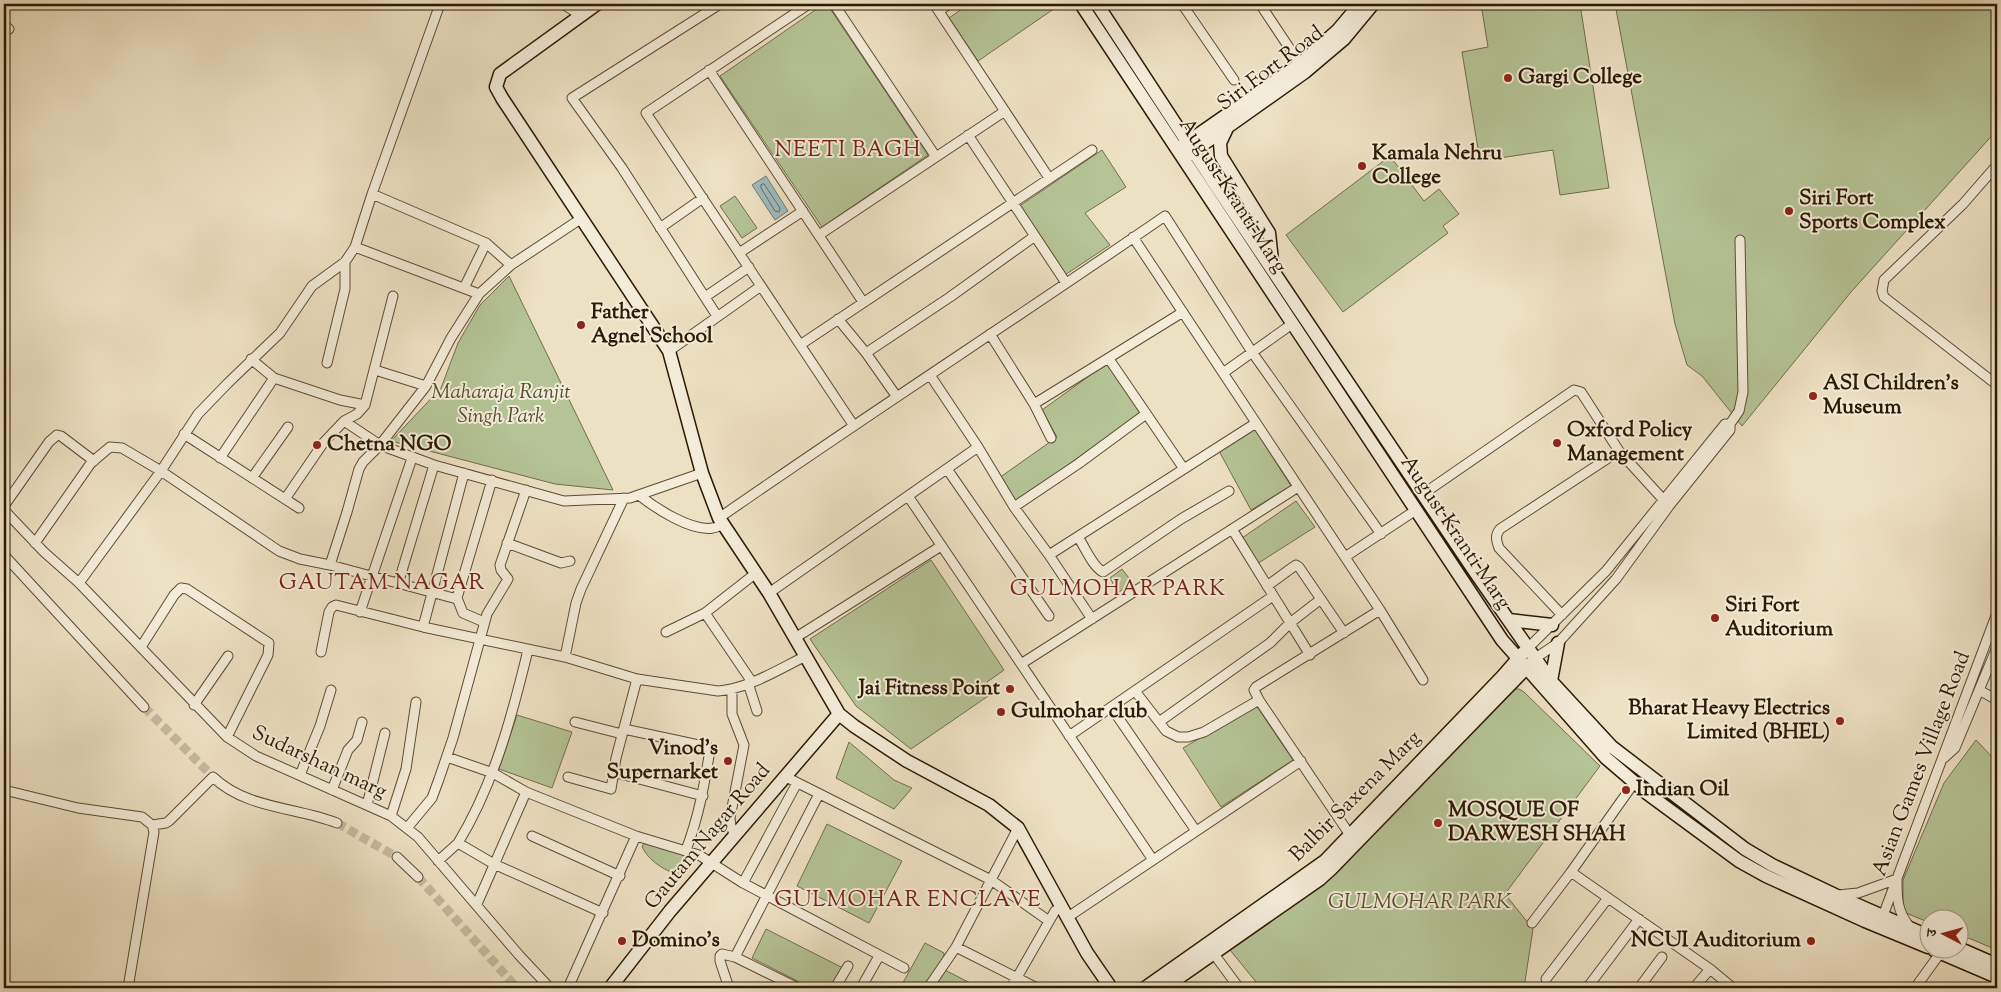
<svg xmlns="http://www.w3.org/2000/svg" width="2001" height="992" font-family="'Sorts Mill Goudy','Noto Serif Devanagari',serif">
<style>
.green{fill:#b5c396;stroke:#706e4c}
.water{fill:#9ebbbf;stroke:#707b74}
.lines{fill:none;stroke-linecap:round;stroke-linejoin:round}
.shore{stroke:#656a61;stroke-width:1}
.street-tunnel{stroke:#c6b99d;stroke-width:9;stroke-dasharray:9 4.5;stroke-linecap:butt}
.street-casing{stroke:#5c4c33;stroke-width:11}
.secondary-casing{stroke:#2c1a03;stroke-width:15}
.street{stroke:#f3ecd8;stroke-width:9}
.secondary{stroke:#f3ecd8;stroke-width:12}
.poi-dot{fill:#8f2418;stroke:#f3ecd8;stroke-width:2}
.labels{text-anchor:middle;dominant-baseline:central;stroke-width:4;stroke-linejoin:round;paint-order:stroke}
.street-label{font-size:21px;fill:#2c1a03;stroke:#f3ecd8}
.poi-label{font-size:21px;font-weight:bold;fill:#2c1a03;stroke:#f3ecd8;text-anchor:start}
.park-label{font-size:21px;font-style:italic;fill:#554d2f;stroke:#f3ecd8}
.neighbourhood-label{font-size:22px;letter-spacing:1px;fill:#7a1f14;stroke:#f3ecd8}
</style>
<rect width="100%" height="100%" fill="#ede1c3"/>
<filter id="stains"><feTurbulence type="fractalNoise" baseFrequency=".004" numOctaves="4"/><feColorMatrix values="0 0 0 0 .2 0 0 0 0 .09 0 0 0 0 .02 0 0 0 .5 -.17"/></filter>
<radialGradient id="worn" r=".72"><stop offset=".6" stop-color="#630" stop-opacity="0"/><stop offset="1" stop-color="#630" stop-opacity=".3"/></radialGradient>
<path class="green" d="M824 4H827L928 155 822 227 720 76Z
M969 4H1061L978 61 949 18Z
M1481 4H1580L1609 188 1560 195 1553 150 1480 161 1462 52 1488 47Z
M1615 4H1997V130L1851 292 1742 426 1702 376 1687 365 1675 324Z
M1102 150 1126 187 1085 213 1110 245 1065 275 1018 207Z
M1390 156 1424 201 1439 189 1459 214 1443 226 1448 233 1343 312 1286 235Z
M735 196 757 228 742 238 720 206Z
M509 276 613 490 555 484 391 441 441 388 458 343 480 305Z
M1107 363 1140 413 1015 503 999 478 1057 437 1042 410Z
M1254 428 1291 486 1251 510 1219 451Z
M1296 501 1315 527 1257 564 1242 538Z
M931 560 1004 670 987 682 994 692 911 749 856 706 810 639Z
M1122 569 1132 582 1118 593 1110 578Z
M1512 689H1519L1524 692 1600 766 1505 894 1533 929 1524 988H1261L1230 950 1231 944Z
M1256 705 1293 760 1221 807 1183 748Z
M517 715 572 732 552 788 499 769Z
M1976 740 1997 762V950L1959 934 1958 920H1928V922L1906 913 1903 908V880L1944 783Z
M849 742 894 780 912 788 894 809 836 778Z
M827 824 902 861 869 923 797 886Z
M652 838 695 861 682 875C667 873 647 860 642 846Z
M766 929 845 969 835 988H811L752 958Z
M925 943 944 953 943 969 980 988H900Z"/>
<path class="water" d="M766 176 788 211 775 220 752 185Z"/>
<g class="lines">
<path class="shore" d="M764 184 780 208 779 212 775 211 761 188V185Z"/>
<path class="street-tunnel" d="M144 707 213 777
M337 823 397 857
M418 877 517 988"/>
<g class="street-casing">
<path id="street" d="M563 4 580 15
M809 4 646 113 854 426
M834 4 936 157
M934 4 1049 178
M1182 4 1234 80
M1260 4 1300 64
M939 11 949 4
M4 25 9 29
M709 70 863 302
M968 135 1066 283
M1997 165 1963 204 1884 280 1882 291 1884 297 1997 385
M372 194 486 243 511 265
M582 218 511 265 479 294 451 338 426 386 380 445 434 465 564 501 630 498 702 473
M660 228 703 198
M819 235 1005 111
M1133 237 1380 610 1423 680
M355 247 479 294
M739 253 803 211
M464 288 486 243
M705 297 749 267
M717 316 622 168 572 98 720 4
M838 319 866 353 897 397
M990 334 1034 404 1051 438
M800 345 1092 150
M669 351 761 286
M866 353 950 297 1035 236
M1109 359 1184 469
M327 363 345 289V262
M375 370 426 386
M1223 373 1292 324
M930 375 978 447 1014 507 1049 555 1092 619
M274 378 340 400 365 405
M1034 404 1183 312
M344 421 357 414 365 405 393 296
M184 434 299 508
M220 458 274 378 251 359
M947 469 1049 616
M252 478 288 427
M1423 494 1574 390 1581 392 1619 451 1669 506
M639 495C655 508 692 532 713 528 716 528 720 525 724 524
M908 496 1153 860
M285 499 324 442 344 421 380 445 363 462 359 469 347 512 330 565
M4 506 49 442 57 435 61 436 94 461
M1014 507 1078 464 1146 414
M4 510 44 552 79 583 227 737 256 756 391 816 418 837 519 955 550 988
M719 518C867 415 1017 318 1165 216L1252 352 1381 534
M1232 529 1310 655
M1078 537C1085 547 1092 566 1103 572L1181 519 1229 491
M35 543 91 463 110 447 122 448 161 471 279 551 300 559 330 565 457 599
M507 543 561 563 570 561
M4 555 144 707
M1049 555 1256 423
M1345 557 1416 510
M79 583 161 471 198 414 228 383 280 333 312 286 345 262 355 247 372 194 440 4
M398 584 434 465
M1267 586 1293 567 1296 565 1299 567 1344 633
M769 593 978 447
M360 612 412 458
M705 613 752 682
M1562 615 1499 548C1496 540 1495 535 1500 529L1619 451
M484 622 463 613 457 598 492 480
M423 627 464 473
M666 632 705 613 756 573
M795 638 941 546
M141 647 174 595 181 588 187 589 269 643 268 655 227 737
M1528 648 1606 571 1725 424H1730
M321 652 329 612 332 607 336 605 423 627 565 657 637 679 718 691C748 689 779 669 806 656
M565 657 576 603 581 589 624 498
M1534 659 1558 643 1616 579 1669 506 1730 430V424L1739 411 1743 392 1740 240
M1021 664 1298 487
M748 683 757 711
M732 689V714L744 745 730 818 731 826 735 836
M1979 690 1997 700
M1135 691 1166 731 1178 737H1188L1204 732 1259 700
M194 705 228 656
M1111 707 1196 831
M575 722 622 734
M1159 722 1270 643 1290 623 1321 599
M624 729 708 747 710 750C704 786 699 816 686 850
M1069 736 1273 596
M447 757 493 773 526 792 636 836
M1944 758 1955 748 1997 647
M613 772 703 796
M300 775 320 726 331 690
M568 777 611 789 616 758 637 679
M786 777 991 880 1049 921
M4 790 78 808 142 817 152 825 154 832 128 988
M332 790 348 750 357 740 362 722
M367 805 385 733
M391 816 406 769 416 702
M152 825 166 823 169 821 213 777C246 809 297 807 337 823
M407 828 432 798 439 779 453 738 487 614 508 579 501 570 500 565 526 490
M532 836 620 876
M1352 838 1259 700 1254 690 1256 687 1380 610
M458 843C494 784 512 716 528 650
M397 857 418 877
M438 861 458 843 494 864 603 913
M1571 872 1634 783
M743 883 797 783
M1838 895 1858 893 1897 879C1897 898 1897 911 1909 926
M477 904 526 792
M1068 917 1301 761
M1881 921 1997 613
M1532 923 1571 872 1710 969 1733 988
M956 947 1037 988
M1211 950 1239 988
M735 957 819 794
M1546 979 1608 898
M568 988 636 836 699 855 743 883 904 968
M729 988 720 961V956L722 954 735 957 798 988
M835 988 848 966
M861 988 879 956
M928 988 956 947 1018 828
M1011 988 1055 911 1062 906
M1587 988 1639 919
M1639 988 1662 957
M1694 988 1710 969
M1915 988 1941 952"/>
</g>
<g class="secondary-casing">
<path id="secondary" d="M597 4 500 74 496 87 502 98 669 351 702 473 719 518 769 593 839 714 854 726 907 761 989 805 1018 828 1087 953 1111 988
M1081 4 1502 640 1606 758 1648 794 1739 861 1766 876 1865 921 1928 947
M1097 4 1216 186 1475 572 1551 681 1612 747 1745 849 1772 865 1835 895 1928 936
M1227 128 1220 143 1221 156 1269 233 1273 270
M1182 146 1300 64 1338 30 1360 4
M1188 155 1305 72 1344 39 1373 4
M1509 620 1552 625
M1551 681 1558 643
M1958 948 1997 965
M1934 950 1997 977
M610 988 670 911 839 714
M1145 988 1325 861 1502 677 1523 653
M1164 988 1320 879 1331 869 1531 663"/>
</g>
<use href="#street" class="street"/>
<use href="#secondary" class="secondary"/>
</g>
<g class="poi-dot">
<circle cx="1508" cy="78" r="5"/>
<circle cx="1362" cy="166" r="5"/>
<circle cx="1789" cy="211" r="5"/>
<circle cx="581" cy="325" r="5"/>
<circle cx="1813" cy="396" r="5"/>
<circle cx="1557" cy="443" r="5"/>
<circle cx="317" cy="445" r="5"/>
<circle cx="1715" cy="618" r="5"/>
<circle cx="1010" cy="689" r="5"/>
<circle cx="1001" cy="712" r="5"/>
<circle cx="1840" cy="721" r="5"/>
<circle cx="728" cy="761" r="5"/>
<circle cx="1626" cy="790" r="5"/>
<circle cx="1438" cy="823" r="5"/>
<circle cx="622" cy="941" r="5"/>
<circle cx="1811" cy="941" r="5"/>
</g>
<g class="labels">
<g class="street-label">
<text transform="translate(1271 69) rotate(-37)">Siri Fort Road</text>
<text transform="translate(1232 196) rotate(57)">August Kranti Marg</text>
<text transform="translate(1455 533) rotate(56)">August Kranti Marg</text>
<text transform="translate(319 763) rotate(25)">Sudarshan marg</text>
<text transform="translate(1922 764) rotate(-69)">Asian Games Village Road</text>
<text transform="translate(1356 797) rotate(-45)">Balbir Saxena Marg</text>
<text transform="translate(708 837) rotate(-50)">Gautam Nagar Road</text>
</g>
<g class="poi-label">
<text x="1518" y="78">Gargi College</text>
<text x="1372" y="154">Kamala Nehru<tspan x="1372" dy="24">College</tspan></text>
<text x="1799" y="199">Siri Fort<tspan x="1799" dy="24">Sports Complex</tspan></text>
<text x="591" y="313">Father<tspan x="591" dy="24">Agnel School</tspan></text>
<text x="1823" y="384">ASI Children's<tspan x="1823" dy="24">Museum</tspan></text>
<text x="1567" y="431">Oxford Policy<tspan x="1567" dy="24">Management</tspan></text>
<text x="327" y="445">Chetna NGO</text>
<text x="1725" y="606">Siri Fort<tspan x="1725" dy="24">Auditorium</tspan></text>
<text x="1000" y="689" text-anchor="end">Jai Fitness Point</text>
<text x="1830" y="709" text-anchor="end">Bharat Heavy Electrics<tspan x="1830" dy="24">Limited (BHEL)</tspan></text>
<text x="1011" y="712">Gulmohar club</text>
<text x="718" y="749" text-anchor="end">Vinod's<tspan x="718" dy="24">Supernarket</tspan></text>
<text x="1636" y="790">Indian Oil</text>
<text x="1448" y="811">MOSQUE OF<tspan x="1448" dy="24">DARWESH SHAH</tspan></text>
<text x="632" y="941">Domino's</text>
<text x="1801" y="941" text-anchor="end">NCUI Auditorium</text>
</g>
<g class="park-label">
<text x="501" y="393">Maharaja Ranjit<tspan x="501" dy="24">Singh Park</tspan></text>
<text x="1420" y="903">GULMOHAR PARK</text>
</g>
<g class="neighbourhood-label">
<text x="848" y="151">NEETI BAGH</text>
<text x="382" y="584">GAUTAM NAGAR</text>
<text x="1118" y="590">GULMOHAR PARK</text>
<text x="908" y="901">GULMOHAR ENCLAVE</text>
</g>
</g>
<rect width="2001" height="992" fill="none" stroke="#ede1c3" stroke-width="20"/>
<rect x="5" y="5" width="1991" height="982" fill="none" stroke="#2c1a03" stroke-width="2.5"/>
<rect x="10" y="10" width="1981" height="972" fill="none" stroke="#2c1a03"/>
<g transform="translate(1944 934) rotate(276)"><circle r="24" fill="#f3ecd8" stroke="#a39883"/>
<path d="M0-4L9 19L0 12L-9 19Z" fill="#8f2418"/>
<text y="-8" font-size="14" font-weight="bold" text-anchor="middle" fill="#2c1a03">उ</text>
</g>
<rect width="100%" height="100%" filter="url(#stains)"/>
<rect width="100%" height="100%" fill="url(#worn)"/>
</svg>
